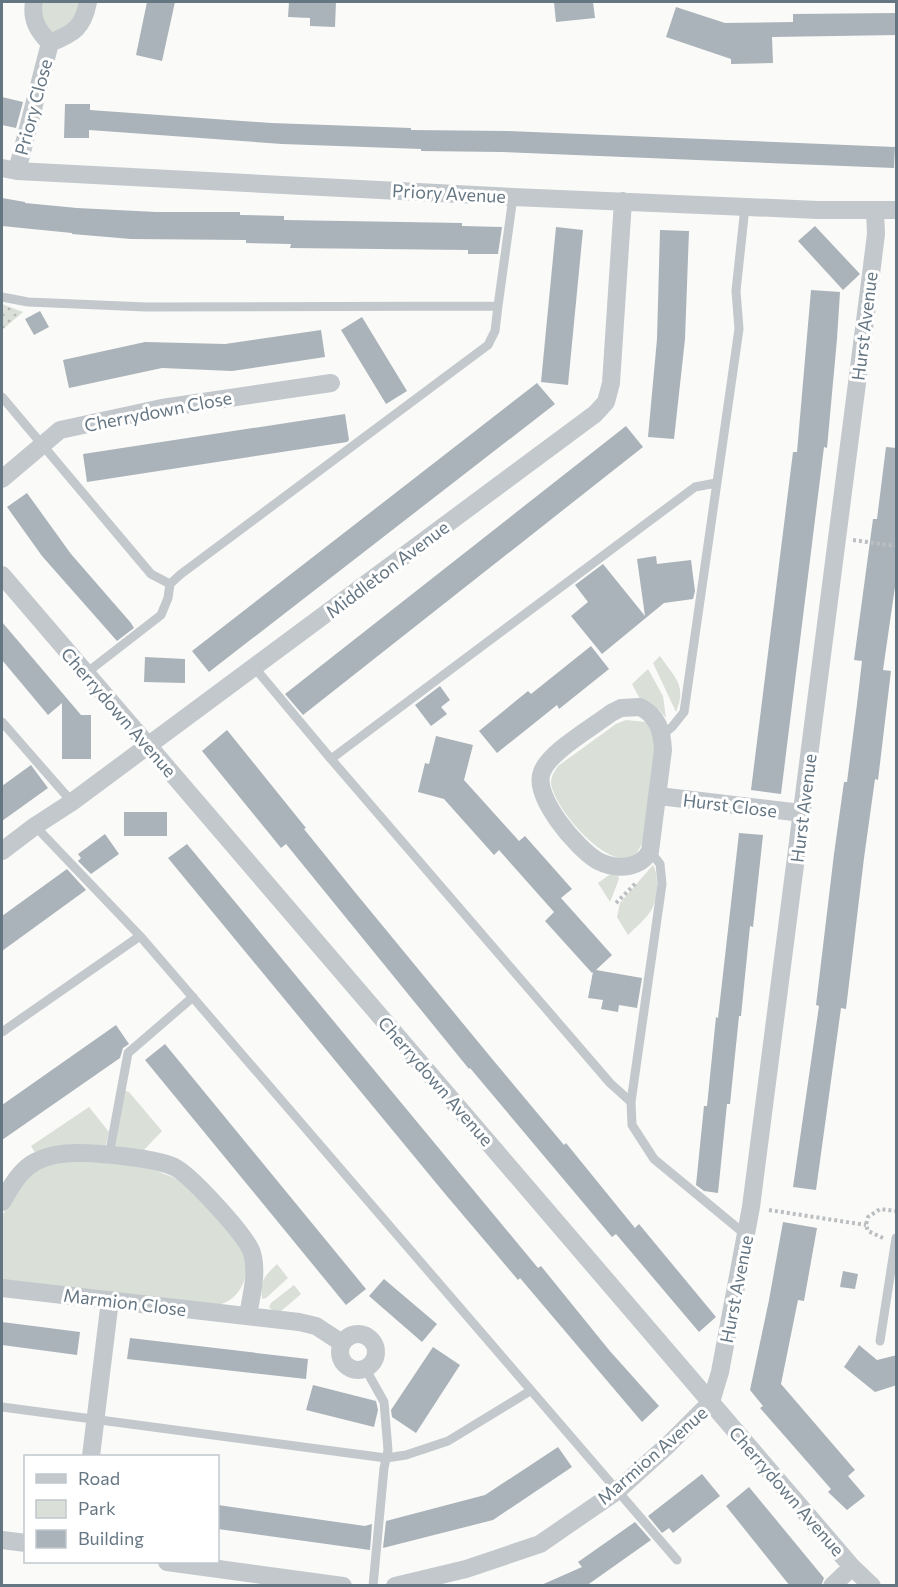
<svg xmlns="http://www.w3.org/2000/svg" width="898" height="1587" font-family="Commissioner,sans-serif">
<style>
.green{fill:#dadfd7}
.garden{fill:url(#garden-dots)}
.building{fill:#aab3b9}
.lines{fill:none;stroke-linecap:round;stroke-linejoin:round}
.path{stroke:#bbbfc2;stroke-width:4;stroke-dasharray:3 3;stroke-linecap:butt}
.lane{stroke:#c3c8cc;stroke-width:9}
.street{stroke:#c3c8cc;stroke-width:18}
.labels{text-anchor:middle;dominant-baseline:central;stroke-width:6;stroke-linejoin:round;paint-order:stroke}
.street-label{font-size:18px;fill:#657683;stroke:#fff}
</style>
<defs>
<pattern id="garden-dots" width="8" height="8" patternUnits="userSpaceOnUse" patternTransform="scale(1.5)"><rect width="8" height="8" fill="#dadfd7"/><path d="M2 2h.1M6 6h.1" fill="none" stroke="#b4b9b4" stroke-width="1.8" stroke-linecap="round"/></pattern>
</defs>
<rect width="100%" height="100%" fill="#fafaf8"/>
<path class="green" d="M43 2H80C77 19 69 24 55 33 41 30 41 13 43 2Z
M660 656C675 678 687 685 676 712L653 663Z
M648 669 663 696 666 718 659 710 641 701 632 684Z
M626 720 646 722 657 738 642 843C640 847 638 852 635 855 609 874 553 807 551 783 551 776 554 772 558 766L616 724Z
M653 865C659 875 658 898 652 909 647 918 636 927 628 935L617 917 620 903Z
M612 873 618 874 619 879 610 902 598 883Z
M125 1091 129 1092 162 1131 144 1150 115 1149Z
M89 1107 109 1132 105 1148 36 1154 31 1146Z
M70 1161C105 1164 146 1162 178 1180 192 1188 239 1240 244 1255 251 1276 240 1300 218 1305L2 1281V1216L18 1188 33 1172 52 1164Z
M277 1264 288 1278 266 1298 262 1299C260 1280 264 1277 277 1264Z
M294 1285 301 1294 280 1312 273 1311 269 1307 271 1303Z"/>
<path class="garden" d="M2 304 23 312 2 330Z"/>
<path class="building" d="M147 2H175L162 61 136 55Z
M289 2H336L335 27 310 26V18L288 17Z
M554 2H593L595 18 556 22Z
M676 7 725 23 793 22V14L897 13V35L772 37 773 63 731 64V59L666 37Z
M2 97 23 102 16 128 2 125Z
M65 104H90V110L271 123 411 128V130L507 131 895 147 894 168 501 152 421 151V149L282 144 89 130V138H64Z
M2 198 25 202V203L77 208 156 212H240V215L284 216V220L462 223V226L502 227 498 254H468V250L290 248 291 244 246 243V240L131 239 72 234V233L2 226Z
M815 226 860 274 843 290 798 241Z
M556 227 583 230 568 385 541 382Z
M660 230 689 231 685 339 674 439 648 437 657 339Z
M811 290 840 292 837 339 827 448 824 447 781 794 751 790 793 452H797Z
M40 311 49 327 34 335 25 319Z
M362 317 407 391 386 404 341 330Z
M321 330 325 357 232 371 162 368 69 388 63 360 145 342 225 344Z
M537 383 555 404 209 672 192 651Z
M345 414 349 440 347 442 87 482 83 454Z
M626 426 643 447 303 715 285 694Z
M886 447 897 448V573L883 670 891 671 878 780 875 779 864 858 846 1009 841 1008 816 1190 793 1187 819 1006 816 1005 834 854 844 782H847L857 704 862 661 854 660 873 519H877Z
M27 493 71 554 131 623 134 628 117 641 42 556 7 507Z
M656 556 657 564 691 560 695 591 693 599 664 603 602 654 571 616 588 602 575 585 603 564 645 616 637 559Z
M2 622 81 715H91V759H62V703L48 715 2 660Z
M591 646 609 669 559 709 557 705 497 753 479 731 528 691 531 694Z
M145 657 185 659V683L144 682Z
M440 686 450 700 441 707 447 714 431 726 415 705Z
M227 730 306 828 304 829 354 891 493 1060 564 1145 566 1143 635 1228 639 1224 716 1317 699 1332 616 1234 612 1237 470 1068 469 1069 286 844 281 848 202 751Z
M436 736 473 745 464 780 519 841 525 836 572 889 561 898 612 955 596 970 642 978 637 1008 619 1005 618 1012 601 1009 603 1000 588 998 593 972 592 973 545 921 554 912 499 850 494 855 444 799 418 792 425 763 429 764Z
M31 765 48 788 2 821V786Z
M124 812H167V836H124Z
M739 833 763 835 753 927 750 926 741 1016H739L730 1104H727L718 1193 704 1191 696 1185 704 1106H707L716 1017 718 1018Z
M105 834 119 854 91 874 78 861 81 858 78 854Z
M187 844 538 1268 541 1266 609 1350 659 1406 642 1422 520 1278 518 1280 446 1195 168 858Z
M67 869 86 890 2 951V916Z
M116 1025 129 1044 123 1048 120 1058 2 1140V1105Z
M165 1044 366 1289 346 1305 145 1060Z
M783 1222 817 1228 804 1301 798 1300 781 1384 855 1470 848 1476 865 1496 847 1510 828 1492 831 1489 760 1408 763 1406 750 1390 769 1300Z
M843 1271 858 1274 855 1289 840 1287Z
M384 1279 437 1324 422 1342 369 1296Z
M2 1322 80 1332 77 1355 2 1345Z
M130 1338 308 1359 306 1379 127 1359Z
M859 1345 877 1360 897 1355V1385L875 1392 844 1367Z
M433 1347 460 1365 416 1433 392 1417 391 1410Z
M313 1385 376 1401 378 1410 374 1427 306 1410Z
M558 1447 572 1467 493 1520 383 1548 386 1521 485 1495Z
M702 1474 720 1496 673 1533 669 1528 662 1533 648 1516Z
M749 1487 824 1578 821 1586H790L726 1506Z
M218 1505 365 1526 372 1524 370 1550 218 1529Z
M635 1522 651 1540 586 1586H539L582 1567 578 1562Z"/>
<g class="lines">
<path class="path" d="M853 540 896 546
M616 903 636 883
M769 1210 866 1225
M883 1238 868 1231 866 1225 868 1217 880 1209 896 1211"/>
<path class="lane" d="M2 297 28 302 146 307 498 306 495 331 488 345 181 574 170 584 151 574 2 397
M498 306 513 197
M254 667 331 759
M85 674 161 615 168 598 170 584
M2 722 72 802
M662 735 672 727 684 712 739 329 736 291 745 207
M35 826 140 936 677 1560
M650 851 660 864 662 884 631 1102 632 1125 654 1159 746 1235
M2 1032 140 936
M631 1102 610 1083 331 759 695 487 716 483
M109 1156 128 1053 193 997
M880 1341 896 1238
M365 1368 384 1402 388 1450 384 1468 373 1586
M2 1407 386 1458 406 1455 448 1441 530 1391"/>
<path class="street" d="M34 2C31 20 38 31 50 43
M50 43C74 33 83 28 88 2
M2 168 17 171 513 197 818 210H896
M17 171 50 43
M2 479 60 430 162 408 331 383
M2 575 852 1567 872 1586
M640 707C658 716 662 731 663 750L650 851C645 860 639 864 629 866 618 868 608 866 598 861 577 849 532 796 542 772 549 752 593 727 611 713L621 708Z
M659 796 802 813
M2 851 35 826 72 802 595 414 606 402 611 383 623 201
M2 1202C11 1187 20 1169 37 1161 49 1155 63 1153 77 1153 98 1153 159 1158 176 1168 192 1177 247 1236 252 1253 258 1273 251 1296 248 1316
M2 1288 299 1322 316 1326 342 1343
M340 1352a18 18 0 1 1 36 0a18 18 0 1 1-36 0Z
M91 1456 110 1300
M2 1540 26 1543
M167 1562 343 1586
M395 1586 466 1569 540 1544 617 1491 669 1444 711 1402 720 1372 751 1207 870 282 876 234 875 211
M832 1586 852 1567"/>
</g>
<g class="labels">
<g class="street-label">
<text transform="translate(33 107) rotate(-75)">Priory Close</text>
<text transform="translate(449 193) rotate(3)">Priory Avenue</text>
<text transform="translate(864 326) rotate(-83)">Hurst Avenue</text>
<text transform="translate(158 411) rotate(-11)">Cherrydown Close</text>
<text transform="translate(387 569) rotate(-37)">Middleton Avenue</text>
<text transform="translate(119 712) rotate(49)">Cherrydown Avenue</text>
<text transform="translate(730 805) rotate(7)">Hurst Close</text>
<text transform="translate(803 808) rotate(-83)">Hurst Avenue</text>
<text transform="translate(436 1081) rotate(49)">Cherrydown Avenue</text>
<text transform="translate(736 1289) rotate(-79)">Hurst Avenue</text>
<text transform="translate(125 1302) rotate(7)">Marmion Close</text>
<text transform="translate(652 1455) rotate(-41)">Marmion Avenue</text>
<text transform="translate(787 1491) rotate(49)">Cherrydown Avenue</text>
</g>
</g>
<rect width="898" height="1587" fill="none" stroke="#657683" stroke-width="6"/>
<rect x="24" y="1455" width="195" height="108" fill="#ffffff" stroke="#c1c8cd" stroke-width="1.5"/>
<rect x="36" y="1474" width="30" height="9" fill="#c3c8cc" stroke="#c1c8cd" stroke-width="1.5"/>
<text x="78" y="1485" font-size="18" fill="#657683">Road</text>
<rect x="36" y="1500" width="30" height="18" fill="#dadfd7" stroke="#c1c8cd" stroke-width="1.5"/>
<text x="78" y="1515" font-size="18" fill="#657683">Park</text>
<rect x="36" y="1530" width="30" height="18" fill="#aab3b9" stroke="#c1c8cd" stroke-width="1.5"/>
<text x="78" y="1545" font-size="18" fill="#657683">Building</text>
</svg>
